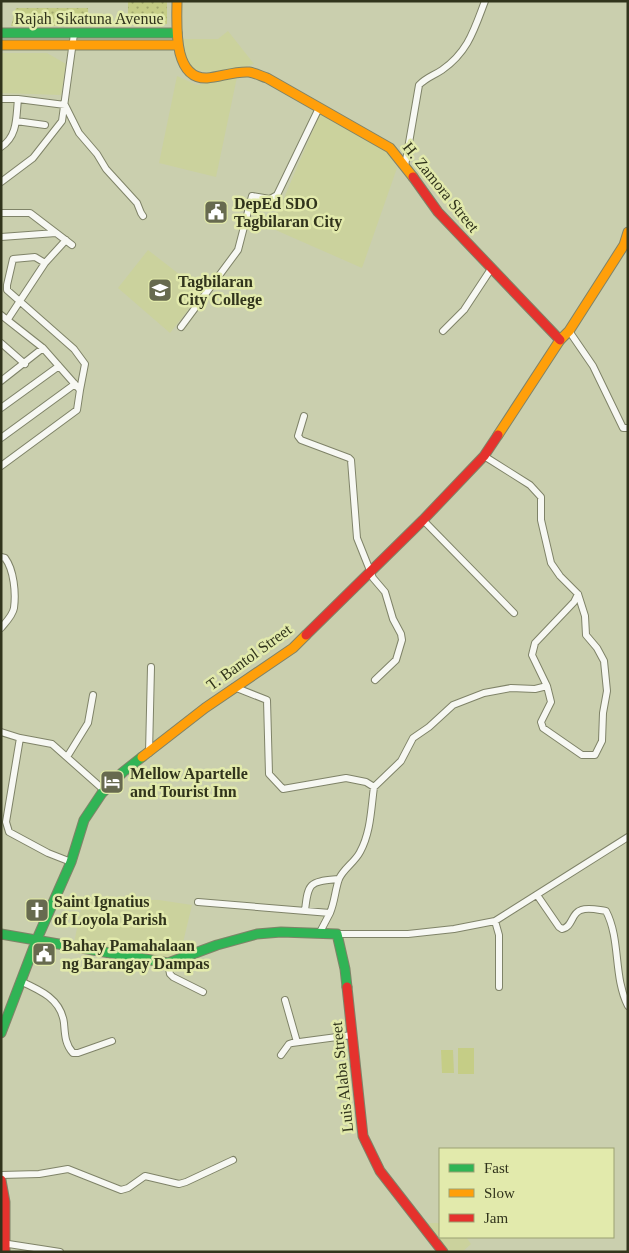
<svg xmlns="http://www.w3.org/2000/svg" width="629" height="1253" font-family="'Times New Roman',serif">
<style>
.built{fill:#cbd29d}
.grass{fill:#c5cd86}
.park{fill:url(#park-dots)}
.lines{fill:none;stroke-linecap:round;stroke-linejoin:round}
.street-casing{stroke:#7f8368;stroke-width:8}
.fast-casing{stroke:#7f8368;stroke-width:11}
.slow-casing{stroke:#7f8368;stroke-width:11}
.jam-casing{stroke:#7f8368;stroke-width:11}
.street{stroke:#f7f8f3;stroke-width:6}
.fast{stroke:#30b455;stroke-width:9}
.slow{stroke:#ff9f0a;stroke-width:9}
.jam{stroke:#e5322d;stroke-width:9}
.labels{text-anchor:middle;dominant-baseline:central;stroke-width:5;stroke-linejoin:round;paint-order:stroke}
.street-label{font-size:16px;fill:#31341c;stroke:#e2eaac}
.poi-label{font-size:16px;font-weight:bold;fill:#31341c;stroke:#e2eaac;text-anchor:start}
</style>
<defs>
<pattern id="park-dots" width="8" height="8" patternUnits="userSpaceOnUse" patternTransform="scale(1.25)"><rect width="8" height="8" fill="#c5cd86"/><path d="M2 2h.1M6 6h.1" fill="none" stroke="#a1a76d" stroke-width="1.8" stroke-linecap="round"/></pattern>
</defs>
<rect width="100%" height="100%" fill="#cacfae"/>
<path class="built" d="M228 31 254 64 237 69 212 73 196 70 187 63 184 54 183 39H218Z
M1 53H47L66 64 61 95 1 93Z
M177 76 197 85 237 77 216 177 159 163Z
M320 114 387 151 397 168 362 268 271 228Z
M148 250 202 292 170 333 118 288Z
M83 899 159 900 192 905 180 955 171 958 74 943Z
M427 1223H440V1237H466L471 1244 462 1252H449Z"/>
<path class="grass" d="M458 1048H474V1074H458Z
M441 1050H453L454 1073H442Z"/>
<path class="park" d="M128 1H167V24H128Z
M16 8H88V26H11Z"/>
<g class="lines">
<g class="street-casing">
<path id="street" d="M1 99H18L65 105 79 133 97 154 106 169 137 203 141 213 143 216
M16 121 45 125
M1 147C18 136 16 117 18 99
M405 166 419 85C427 77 433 76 442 70 468 52 474 30 485 1
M1 182 33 158 62 121 74 34
M1 213H30L72 245
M1 237 56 233
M45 263 35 257 13 259 7 285V290L74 349 85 364 80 390
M1 315 43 348 80 390 77 410 1 466
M8 319 45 263 66 240
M181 327 238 250 252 196 270 199 277 195 319 108
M443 331 464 310 491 269
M569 331 593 366 623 428H628
M1 343 25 364
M1 381 43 348
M1 408 59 366
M304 416 298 436 301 440 349 458 351 460 357 538 373 578 385 592 393 619 401 634 402 640 396 660 375 680
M1 438 75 384
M484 456 530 485 541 497V520L551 563 560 576 578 594 585 616 586 635 597 648 604 661 607 691 603 713 602 741 595 755H582L543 728 541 722 551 702 547 686
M423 520 514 613
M1 557 5 558C14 570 16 593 14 608 13 615 6 622 1 628
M234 687 267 700 269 774 283 789 346 778 366 782 374 787 401 761 413 738 429 727 453 705 484 693 511 688 535 689 547 686 532 655 535 643 574 602 578 594
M1 732 20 738 52 744 105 791
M20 738 6 822 9 832 48 853 71 862
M149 753 151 667
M67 757 88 723 93 695
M537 895 559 927 562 929C573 927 571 913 581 910 589 907 598 910 606 911 621 940 613 976 628 1006
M198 902 330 913 320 932
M305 911C308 881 310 882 339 879
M330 913C335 901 335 890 339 879 343 869 355 862 360 852 371 832 371 808 374 787
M495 921 499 935V987
M337 934H408L454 929 495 921 628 837
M168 963 170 974 173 977 203 992
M20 981C40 990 61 999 64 1023 65 1035 65 1044 73 1053H78L112 1041
M285 1000 297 1042
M281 1055 289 1044 292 1043 352 1035
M1 1175 39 1174 68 1169 121 1190 128 1188 145 1176 179 1184 186 1182 233 1160
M2 1243 60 1252"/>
</g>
<g class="fast-casing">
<path id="fast" d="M1 33H177
M1 934 168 963 217 945 257 934 281 932 337 934 345 969 347 987
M1 1033 37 939 71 862 84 820 102 793 123 772 142 757"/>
</g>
<g class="slow-casing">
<path id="slow" d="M177 1C177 23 172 79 207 78 220 77 235 71 249 72 255 73 261 76 267 78L390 148 413 177
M1 45H177
M498 435 560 340 569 331 624 245 628 232
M142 757 205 708 293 648 306 635"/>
</g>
<g class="jam-casing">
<path id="jam" d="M413 177 438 212 560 340
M306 635 423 520 484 456 498 435
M347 987 363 1136 380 1171 443 1252
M1 1180 5 1202V1252"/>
</g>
<use href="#street" class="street"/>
<use href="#fast" class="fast"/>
<use href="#slow" class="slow"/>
<use href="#jam" class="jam"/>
</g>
<defs>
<g id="civic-square" transform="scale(1.25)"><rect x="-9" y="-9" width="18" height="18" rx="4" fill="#676a4f" stroke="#e2eaac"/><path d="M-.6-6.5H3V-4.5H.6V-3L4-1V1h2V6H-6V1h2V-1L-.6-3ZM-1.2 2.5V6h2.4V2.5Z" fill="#fff"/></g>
<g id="school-square" transform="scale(1.25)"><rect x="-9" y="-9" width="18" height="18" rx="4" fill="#676a4f" stroke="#e2eaac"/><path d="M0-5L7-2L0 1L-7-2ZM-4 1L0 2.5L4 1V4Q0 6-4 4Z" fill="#fff"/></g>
<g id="hotel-square" transform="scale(1.25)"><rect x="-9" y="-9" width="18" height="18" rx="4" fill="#676a4f" stroke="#e2eaac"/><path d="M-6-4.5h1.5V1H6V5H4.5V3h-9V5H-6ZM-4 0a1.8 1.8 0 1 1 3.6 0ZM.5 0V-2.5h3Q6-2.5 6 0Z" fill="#fff"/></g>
<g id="church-square" transform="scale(1.25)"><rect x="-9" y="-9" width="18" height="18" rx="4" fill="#676a4f" stroke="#e2eaac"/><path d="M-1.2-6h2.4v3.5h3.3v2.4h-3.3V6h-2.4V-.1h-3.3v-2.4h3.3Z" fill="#fff"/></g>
</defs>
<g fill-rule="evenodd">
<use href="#civic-square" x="216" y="212"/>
<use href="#school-square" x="160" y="290"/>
<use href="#hotel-square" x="112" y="782"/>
<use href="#church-square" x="37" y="910"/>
<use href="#civic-square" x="44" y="954"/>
</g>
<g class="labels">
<g class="street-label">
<text x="89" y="18">Rajah Sikatuna Avenue</text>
<text transform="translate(441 187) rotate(51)">H. Zamora Street</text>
<text transform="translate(249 657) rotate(-36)">T. Bantol Street</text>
<text transform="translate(342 1077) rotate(-96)">Luis Alaba Street</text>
</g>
<g class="poi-label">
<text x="234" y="203">DepEd SDO<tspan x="234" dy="18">Tagbilaran City</tspan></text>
<text x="178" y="281">Tagbilaran<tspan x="178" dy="18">City College</tspan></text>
<text x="130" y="773">Mellow Apartelle<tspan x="130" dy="18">and Tourist Inn</tspan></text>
<text x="54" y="901">Saint Ignatius<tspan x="54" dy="18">of Loyola Parish</tspan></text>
<text x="62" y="945">Bahay Pamahalaan<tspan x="62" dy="18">ng Barangay Dampas</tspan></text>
</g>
</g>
<rect width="629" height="1253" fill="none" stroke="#31341c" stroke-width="5"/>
<rect x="439" y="1148" width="175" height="90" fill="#e2eaac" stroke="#9ba172"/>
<rect x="449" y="1164" width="25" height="8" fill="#30b455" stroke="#9ba172"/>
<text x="484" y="1173" font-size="15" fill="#31341c">Fast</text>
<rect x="449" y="1189" width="25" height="8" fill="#ff9f0a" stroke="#9ba172"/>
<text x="484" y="1198" font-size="15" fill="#31341c">Slow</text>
<rect x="449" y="1214" width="25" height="8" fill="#e5322d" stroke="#9ba172"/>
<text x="484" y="1223" font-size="15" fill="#31341c">Jam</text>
</svg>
